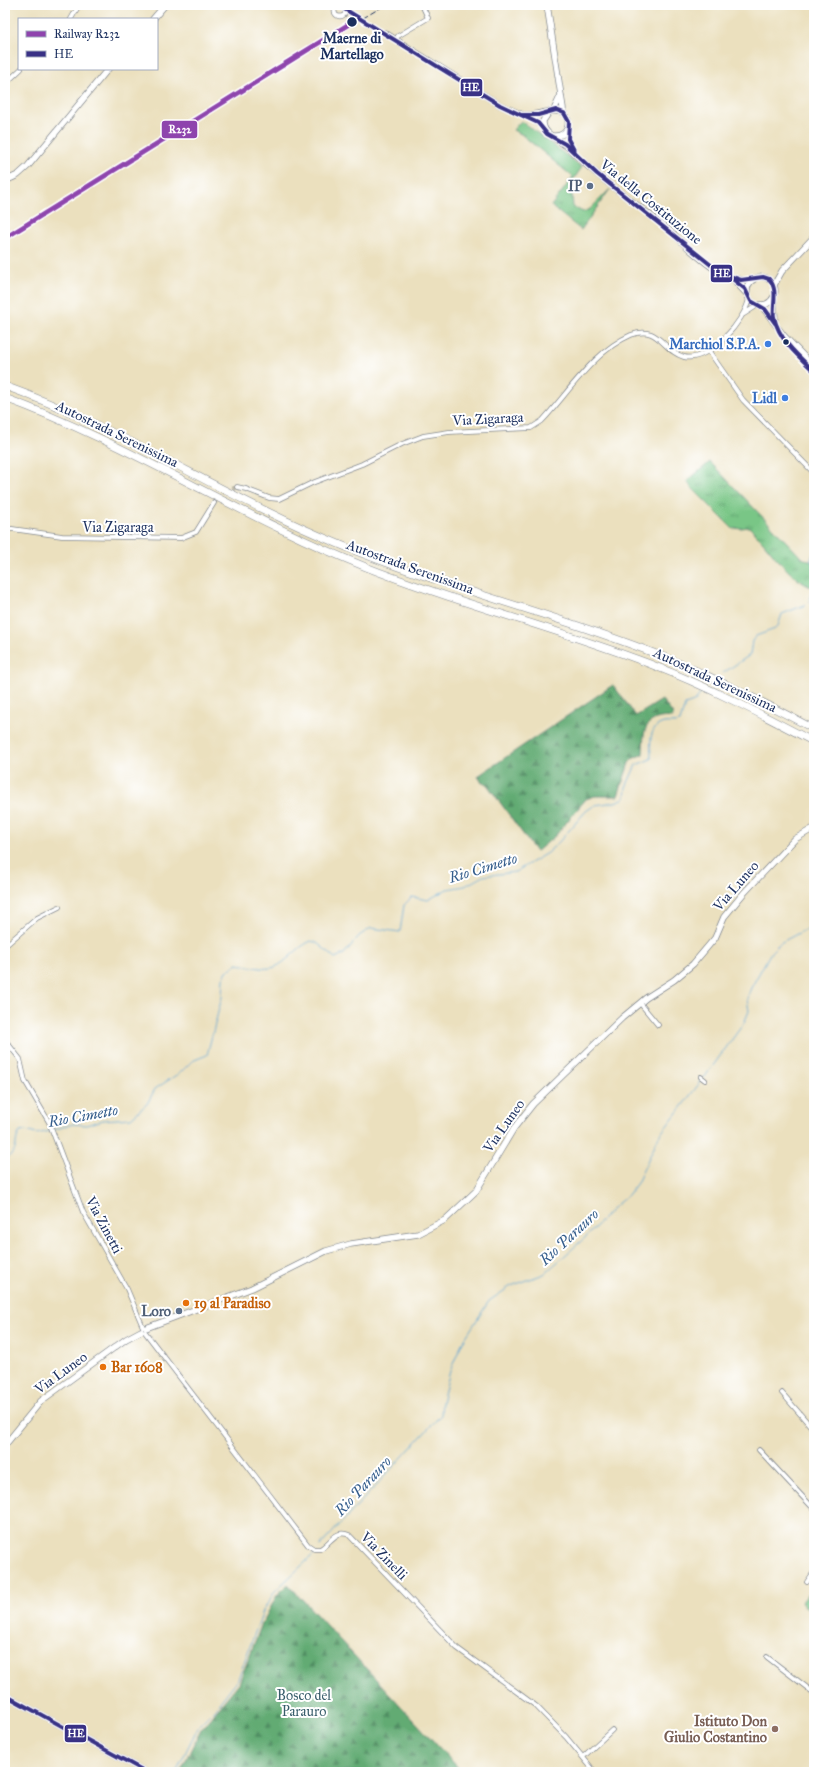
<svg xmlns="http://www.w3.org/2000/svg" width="819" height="1777" font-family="'IM FELL Great Primer',serif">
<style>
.grass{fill:url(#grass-tufts);stroke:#4a7a72}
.forest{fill:url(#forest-firs);stroke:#3e6d68}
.pitch{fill:#79c686;stroke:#4a7a72}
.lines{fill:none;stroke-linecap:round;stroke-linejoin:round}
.stream{stroke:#5aa3d1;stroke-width:1}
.street-tunnel{stroke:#c1bdab;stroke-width:4;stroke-dasharray:4 2;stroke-linecap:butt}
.secondary-tunnel{stroke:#c1bdab;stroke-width:5.5;stroke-dasharray:5.5 3;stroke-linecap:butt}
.street-casing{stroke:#83888e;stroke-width:5.5}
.secondary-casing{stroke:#83888e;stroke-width:7}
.highway-casing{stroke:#83888e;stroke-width:8}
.street{stroke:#fff;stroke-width:4}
.secondary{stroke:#fff;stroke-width:5.5}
.highway{stroke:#fff;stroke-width:7}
.rail{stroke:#1b2f5e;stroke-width:1;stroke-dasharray:6 3;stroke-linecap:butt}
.bus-1-casing{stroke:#fff;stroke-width:7}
.bus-1{stroke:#393185;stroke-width:4}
.rail-1-casing{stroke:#fff;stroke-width:8}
.rail-1{stroke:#8e44ad;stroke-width:5}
.stop-dot{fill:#1b2f5e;stroke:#fff;stroke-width:1.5}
.service-dot{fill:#5c6f8a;stroke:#fff;stroke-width:1.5}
.shop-dot{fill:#3f7fe0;stroke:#fff;stroke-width:1.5}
.food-dot{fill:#e8710a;stroke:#fff;stroke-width:1.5}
.education-dot{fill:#8d6e63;stroke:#fff;stroke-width:1.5}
.labels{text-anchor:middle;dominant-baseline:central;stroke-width:4;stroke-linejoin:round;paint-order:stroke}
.stop-label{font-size:14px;font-weight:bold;fill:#1b2f5e;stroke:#fff}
.service-label{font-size:14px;font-weight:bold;fill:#4e5e75;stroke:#fff;text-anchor:end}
.street-label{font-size:14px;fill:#1b2f5e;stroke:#fff}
.shop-label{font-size:14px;font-weight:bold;fill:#366cbe;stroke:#fff;text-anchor:end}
.food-label{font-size:14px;font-weight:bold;fill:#c56008;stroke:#fff;text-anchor:start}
.park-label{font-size:14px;fill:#375c6a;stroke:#fff}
.education-label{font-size:14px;font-weight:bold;fill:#785e54;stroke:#fff;text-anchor:end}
.water-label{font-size:15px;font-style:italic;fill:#345d8c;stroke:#fff}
.line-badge{stroke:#fff;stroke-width:1.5}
.badge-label{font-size:11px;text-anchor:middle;font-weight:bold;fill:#fff}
</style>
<defs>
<pattern id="grass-tufts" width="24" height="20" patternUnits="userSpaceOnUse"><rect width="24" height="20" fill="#79c686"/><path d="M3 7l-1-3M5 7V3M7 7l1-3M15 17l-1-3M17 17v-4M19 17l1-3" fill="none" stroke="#62a171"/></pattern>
<pattern id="forest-firs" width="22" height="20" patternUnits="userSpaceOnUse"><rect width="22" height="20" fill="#62ab73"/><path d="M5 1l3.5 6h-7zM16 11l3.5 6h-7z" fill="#508c62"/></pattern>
</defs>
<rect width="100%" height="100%" fill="#fff"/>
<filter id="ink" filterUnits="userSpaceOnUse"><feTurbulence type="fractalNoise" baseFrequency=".025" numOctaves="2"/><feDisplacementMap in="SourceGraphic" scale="8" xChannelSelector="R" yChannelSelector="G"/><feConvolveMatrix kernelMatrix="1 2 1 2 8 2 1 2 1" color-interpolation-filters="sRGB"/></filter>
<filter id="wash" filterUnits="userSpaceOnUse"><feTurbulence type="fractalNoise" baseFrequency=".012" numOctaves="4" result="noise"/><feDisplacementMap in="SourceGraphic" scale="16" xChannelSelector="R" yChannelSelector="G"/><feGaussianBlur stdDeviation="0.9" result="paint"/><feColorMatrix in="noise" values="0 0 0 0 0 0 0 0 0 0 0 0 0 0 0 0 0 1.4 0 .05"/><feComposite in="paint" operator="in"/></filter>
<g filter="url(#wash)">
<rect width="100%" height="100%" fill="#ebe0be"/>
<path class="grass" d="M521 121 582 167 571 183 573 207 583 212 590 209 610 189 581 230 551 206 573 177 521 134 513 130Z
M710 462 799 555 804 559 810 560 814 565V588C788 580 768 544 749 527L733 529 691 487 687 481Z"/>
<path class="forest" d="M613 685 636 716 662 700 673 714V717C669 718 665 717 660 718 641 722 644 739 643 754L632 759 629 763 618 796H595L586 799 555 836 536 852 486 783H482L478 776Z
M288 1584 462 1772H180L201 1729 239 1683 261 1626 277 1595Z"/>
<path class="pitch" d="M813 1588H814V1613L801 1603Z"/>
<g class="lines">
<path class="stream" d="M814 552 811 559 814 568
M723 673 750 655 752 641 756 636 775 629 778 626 782 614 805 605 809 601 814 588
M704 1078 744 1023 749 1011 747 999 751 988 771 952 780 943 814 925
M53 1130 73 1124 86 1125 103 1120 131 1118 147 1104 155 1089 181 1072 192 1061 207 1055 222 997 223 978 227 971 237 964C248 965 264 971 275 967 287 962 297 947 311 941L317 943 335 958 344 954 359 936 371 928 400 932 404 905 412 897 428 900 447 889 465 886 483 876 515 872 547 853 559 842 586 811 595 805 615 802 625 798 626 787 636 765 651 759C651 746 647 727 664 723 669 722 674 724 680 722L685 705 694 702 701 693
M5 1160C22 1148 12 1143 20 1132L26 1131 36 1134 50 1131
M320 1546 441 1415 442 1402 450 1371 462 1343 489 1301 511 1286 544 1274 589 1234 615 1206 628 1195 637 1183 659 1136 702 1080
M176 1772 199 1725 213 1711 238 1679 263 1611 275 1591 315 1553"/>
</g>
</g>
<g filter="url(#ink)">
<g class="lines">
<path class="street-tunnel" d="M214 503 223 492 237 487"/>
<path class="secondary-tunnel" d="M338 5 385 33"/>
<g class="street-casing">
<path id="street" d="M334.5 11a5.5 5.5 0 1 1 11 0a5.5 5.5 0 1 1-11 0Z
M71 19 79 5
M398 36 428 18 422 5
M5 84 21 69
M744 314 758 305
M708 350 743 400 814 473
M237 487 246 489 269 498 279 499 312 483 362 464 402 444 423 436 449 432 531 428 542 421C569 392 594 351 631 335 659 324 662 351 684 357 708 363 746 320 749 298
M5 528 62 536 181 538 196 532 214 503
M5 946 37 918 59 907
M640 1003 658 1025
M5 1040 20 1059 25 1081 49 1122 83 1212 127 1289 143 1327
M701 1077 705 1080
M145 1332 308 1545 314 1549H320C331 1543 335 1529 349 1535L457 1648 536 1706 566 1737 595 1772
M782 1393 814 1430
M759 1450 814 1509
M807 1582 814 1572
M767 1657 814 1693
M583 1757 612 1730"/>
</g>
<g class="secondary-casing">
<path id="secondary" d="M547 5 563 108V112
M153 19 165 5
M385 33 500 105 532 119 543 127
M554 110 561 95
M549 112 543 121C542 136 562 140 571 150 599 179 633 201 665 227 683 242 700 261 721 273 731 278 742 281 753 280
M525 115C538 116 554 107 564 113 573 123 567 137 553 136
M5 181 18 175 28 166 108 69
M747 291a14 14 0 1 1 28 0a14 14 0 1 1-28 0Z
M733 279 747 294
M774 285 782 271 814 237
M774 298 775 321
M761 305 784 336 814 367
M146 1328 252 1288 326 1251 351 1244 418 1234 445 1220 476 1191 514 1128 533 1104 622 1018 646 998 674 980 693 964 715 938 724 917 743 894 795 839 814 828
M5 1445 41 1401 126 1339 141 1331
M5 1695 146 1772"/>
</g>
<g class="highway-casing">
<path id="highway" d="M5 386C122 428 226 498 341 545 440 586 545 611 646 650 704 672 759 700 814 729
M5 398C130 444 242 518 366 567 459 604 557 628 650 664 707 686 761 714 814 742"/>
</g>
<use href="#street" class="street"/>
<use href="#secondary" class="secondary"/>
<use href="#highway" class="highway"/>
<path class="rail" d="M355 23 385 5"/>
<g class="bus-1-casing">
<path id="bus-1" d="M338 5 500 105 538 123 547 134 565 144 597 174 721 273 741 280 763 277 769 279C779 290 772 305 774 317 779 340 798 356 814 371
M522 115H538L556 110 564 113 569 122 568 139 575 152
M730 277 745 289 751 301 765 309 775 323
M5 1695 146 1772"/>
</g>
<use href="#bus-1" class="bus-1"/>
<g class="rail-1-casing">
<path id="rail-1" d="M5 238 354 21"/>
</g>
<use href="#rail-1" class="rail-1"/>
</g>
</g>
<g class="stop-dot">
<circle cx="352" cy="22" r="5.5"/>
<circle cx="786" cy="342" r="3.5"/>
</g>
<g class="service-dot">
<circle cx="590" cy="186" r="4"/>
<circle cx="179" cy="1311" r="4"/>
</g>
<g class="shop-dot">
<circle cx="768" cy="344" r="4"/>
<circle cx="785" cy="398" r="4"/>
</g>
<g class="food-dot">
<circle cx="186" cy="1303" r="4"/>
<circle cx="103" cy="1367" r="4"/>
</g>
<circle class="education-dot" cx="775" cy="1729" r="4"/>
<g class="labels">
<g class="stop-label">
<text x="352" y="38">Maerne di<tspan x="352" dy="16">Martellago</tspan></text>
</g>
<g class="service-label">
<text x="582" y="186">IP</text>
<text x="171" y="1311">Loro</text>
</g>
<g class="street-label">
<text transform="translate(651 202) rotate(39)">Via della Costituzione</text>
<text transform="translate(488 419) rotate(-3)">Via Zigaraga</text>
<text transform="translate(117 434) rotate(26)">Autostrada Serenissima</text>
<text x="118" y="527">Via Zigaraga</text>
<text transform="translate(410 567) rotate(20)">Autostrada Serenissima</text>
<text transform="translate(715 680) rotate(25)">Autostrada Serenissima</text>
<text transform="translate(736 886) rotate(-49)">Via Luneo</text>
<text transform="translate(504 1126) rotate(-55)">Via Luneo</text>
<text transform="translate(104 1225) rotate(62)">Via Zinetti</text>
<text transform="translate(61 1373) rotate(-36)">Via Luneo</text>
<text transform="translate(384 1556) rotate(46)">Via Zinelli</text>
</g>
<g class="shop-label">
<text x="760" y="344">Marchiol S.P.A.</text>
<text x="777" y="398">Lidl</text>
</g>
<g class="food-label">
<text x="194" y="1303">19 al Paradiso</text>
<text x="111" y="1367">Bar 1608</text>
</g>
<g class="park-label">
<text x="304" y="1695">Bosco del<tspan x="304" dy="16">Parauro</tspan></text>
</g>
<g class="education-label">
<text x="767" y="1721">Istituto Don<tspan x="767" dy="16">Giulio Costantino</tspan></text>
</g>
<g class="water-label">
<text transform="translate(483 868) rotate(-17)">Rio Cimetto</text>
<text transform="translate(83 1116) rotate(-10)">Rio Cimetto</text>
<text transform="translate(569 1237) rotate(-43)">Rio Parauro</text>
<text transform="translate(363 1486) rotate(-47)">Rio Parauro</text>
</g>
</g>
<g class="line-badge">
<rect x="460" y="78" width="23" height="19" rx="4" fill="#393185"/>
<rect x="161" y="120" width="37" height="19" rx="4" fill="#8e44ad"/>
<rect x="710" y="264" width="23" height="19" rx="4" fill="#393185"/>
<rect x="64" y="1724" width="23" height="19" rx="4" fill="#393185"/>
</g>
<g class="badge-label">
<text x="471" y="91">HE</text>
<text x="180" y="133">R232</text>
<text x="722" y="277">HE</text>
<text x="76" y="1737">HE</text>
</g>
<rect width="819" height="1777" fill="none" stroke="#fff" stroke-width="20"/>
<rect x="18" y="18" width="140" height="52" fill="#ffffff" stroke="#a4acbf"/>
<rect x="26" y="31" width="20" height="6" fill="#8e44ad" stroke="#a4acbf"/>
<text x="54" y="38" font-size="12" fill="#1b2f5e">Railway R232</text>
<rect x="26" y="51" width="20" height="6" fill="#393185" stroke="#a4acbf"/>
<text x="54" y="58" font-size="12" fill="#1b2f5e">HE</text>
</svg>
